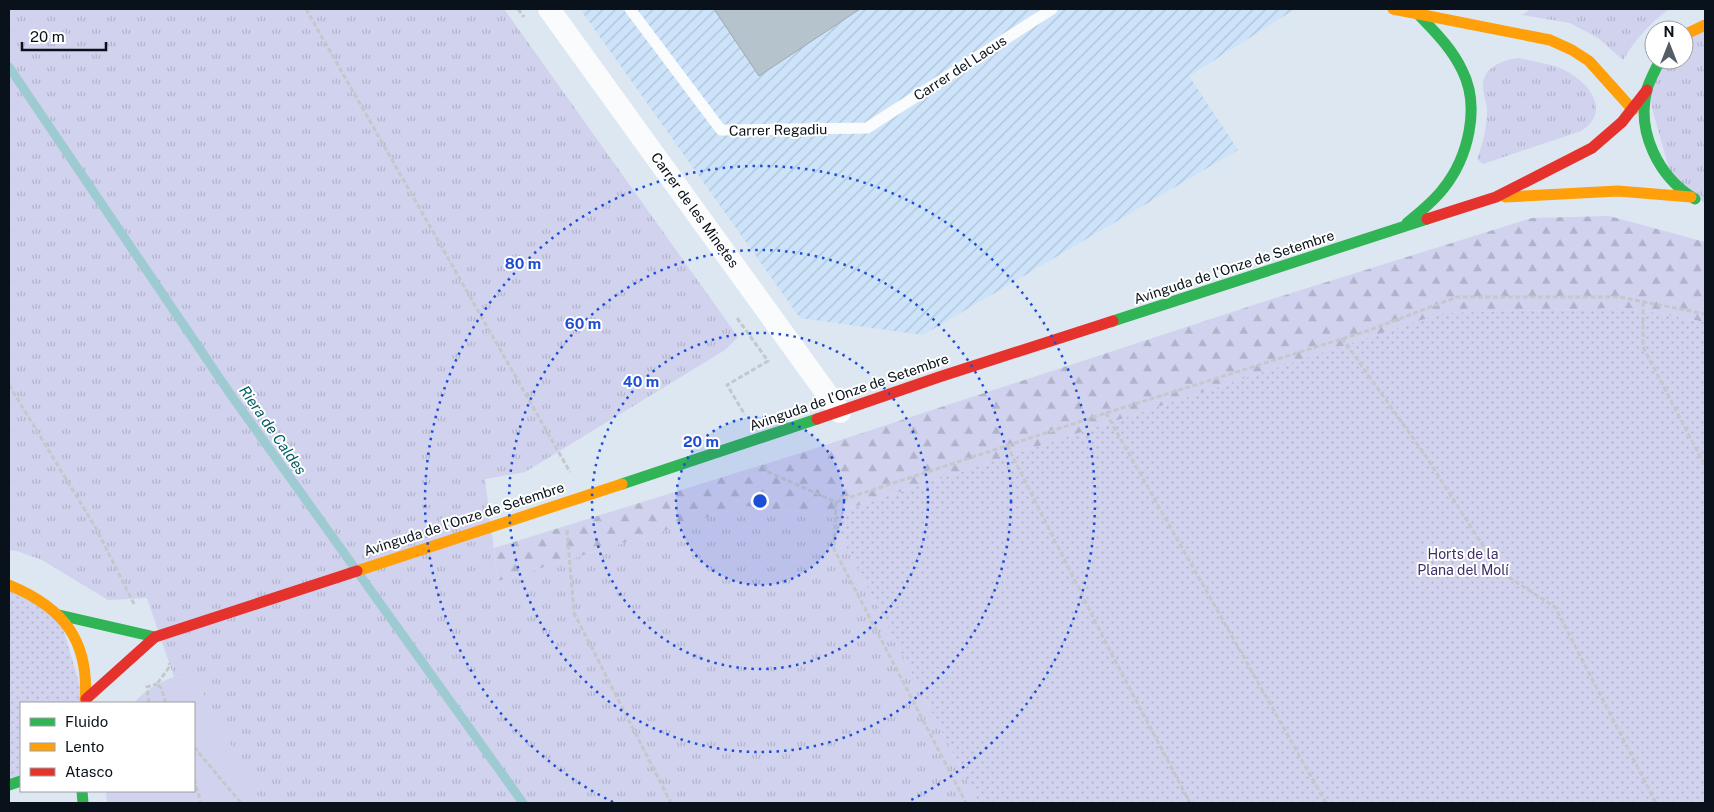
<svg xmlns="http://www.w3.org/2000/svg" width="1714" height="812" font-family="'Public Sans',sans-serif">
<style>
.industrial{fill:url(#industrial-furrows)}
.grass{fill:url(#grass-tufts)}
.forest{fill:url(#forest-firs)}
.park{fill:#d1d2ed}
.garden{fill:url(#garden-dots)}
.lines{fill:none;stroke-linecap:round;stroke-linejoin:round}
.stream{stroke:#9ecbd2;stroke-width:9}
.building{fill:#b4c3cc;stroke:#9eaab1}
.path{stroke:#c4c8cc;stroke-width:3;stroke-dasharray:5 2.5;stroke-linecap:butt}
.lane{stroke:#fafbfd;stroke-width:11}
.street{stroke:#fafbfd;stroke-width:22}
.fast{stroke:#30b455;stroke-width:11}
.slow{stroke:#ff9f0a;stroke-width:11}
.jam{stroke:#e5322d;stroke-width:11}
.ring{fill:none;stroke:#1d4ed8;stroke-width:2.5;stroke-dasharray:2.5 5}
.labels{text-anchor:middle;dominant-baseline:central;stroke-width:4;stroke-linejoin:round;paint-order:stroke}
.street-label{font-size:14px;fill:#09121a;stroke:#fff}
.park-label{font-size:14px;fill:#3e2f66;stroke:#fff}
.water-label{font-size:15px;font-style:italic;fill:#035e63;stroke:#fff}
.centre{fill:#1d4ed8;stroke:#fff;stroke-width:2.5}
.ring-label{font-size:15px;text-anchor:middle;font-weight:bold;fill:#1d4ed8;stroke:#fff;stroke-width:4;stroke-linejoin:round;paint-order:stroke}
</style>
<defs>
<pattern id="industrial-furrows" width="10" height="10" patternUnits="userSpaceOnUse" patternTransform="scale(1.25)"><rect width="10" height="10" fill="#cde3f9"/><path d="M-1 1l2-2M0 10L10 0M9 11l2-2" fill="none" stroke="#afc2d5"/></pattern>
<pattern id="grass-tufts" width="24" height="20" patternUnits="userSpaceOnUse" patternTransform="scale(1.25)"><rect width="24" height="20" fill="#d1d2ed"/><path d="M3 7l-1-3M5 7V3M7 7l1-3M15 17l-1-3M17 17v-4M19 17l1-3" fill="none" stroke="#b2b3cb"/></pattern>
<pattern id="forest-firs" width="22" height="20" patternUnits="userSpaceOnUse" patternTransform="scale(1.25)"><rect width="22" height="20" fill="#d1d2ed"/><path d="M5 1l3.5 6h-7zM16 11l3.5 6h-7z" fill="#b2b3cb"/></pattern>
<pattern id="garden-dots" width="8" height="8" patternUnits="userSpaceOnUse" patternTransform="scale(1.25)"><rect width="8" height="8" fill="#d1d2ed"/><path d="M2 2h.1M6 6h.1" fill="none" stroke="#b2b3cb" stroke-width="1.8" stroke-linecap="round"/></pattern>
</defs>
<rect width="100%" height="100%" fill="#dce7f2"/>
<path class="industrial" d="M580 9H1295L1189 76 1238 150 923 335 800 318Z"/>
<path class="grass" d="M9 9H504L738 337 725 350 525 472 485 479 498 581 745 506 830 515 979 803H262L203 693 190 678 174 677 147 598 108 600 42 560 17 551 9 550Z
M1531 9H1669C1650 23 1635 40 1623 60L1598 38 1570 23 1522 15Z
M1705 25V203L1673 183 1647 90 1660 60H1684V35Z
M1518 58C1532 61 1547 63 1560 68 1586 79 1614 110 1581 131L1483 164 1477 159C1483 144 1487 127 1487 110 1487 103 1483 95 1483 87 1482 68 1502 60 1518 58Z"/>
<path class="forest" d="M1609 216 1705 242V322L1628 308 1443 313 830 515 745 506 498 581 494 548 807 451 1269 300 1532 218Z"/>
<path class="park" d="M174 677 190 678 203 693 262 803H107L106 791H194V703H134C144 690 159 683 174 677Z"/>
<path class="garden" d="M1628 308 1705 322V803H979L830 515 1443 313Z
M9 585 59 615 85 703H21V781L9 785Z"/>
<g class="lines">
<path class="stream" d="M9 67 233 398 523 803"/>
</g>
<path class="building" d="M714 9H860L759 76Z"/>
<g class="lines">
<path class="path" d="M306 9 570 472
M518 9 524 17
M1643 302V347L1705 466
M737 318 768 361 727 385 745 415
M1342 338 1425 455 1499 571 1555 607 1656 803
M9 385 97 530 134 604
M1106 413 1326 803
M1007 445 1110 651 1190 803
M765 465 766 471 836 502 1106 413 1367 331 1457 297H1620L1705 314
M836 502 834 549 966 803
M567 530 574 613 671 803
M149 703 147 687 157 684
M166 703 161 688 157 684 170 666 169 663
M194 747 241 803
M194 779 201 803"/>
<path class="lane" d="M630 9 721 130 867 128 1052 9"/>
<path class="street" d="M549 9 840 412"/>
<path class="fast" d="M1660 60C1656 69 1650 79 1647 89 1636 131 1658 177 1695 199
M1407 223C1420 212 1433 202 1443 189 1468 158 1481 107 1462 70 1451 47 1434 31 1417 13
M1113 321 1427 219
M622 484 817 419
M59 615 155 637
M9 785 21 781
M82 791 83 803"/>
<path class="slow" d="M1393 9 1550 40 1572 50 1589 61 1633 110
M1684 35 1705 25
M1505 197 1618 191 1691 197
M357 571 622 484
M9 585C65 608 90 642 85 703"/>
<path class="jam" d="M1427 219 1496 197 1592 148 1622 122 1647 90
M817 419 939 377 1113 321
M86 699 155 637 357 571"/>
</g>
<circle cx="760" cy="501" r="84" fill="#1d4ed8" fill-opacity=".12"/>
<g class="ring">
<circle cx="760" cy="501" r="84"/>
<circle cx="760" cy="501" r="168"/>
<circle cx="760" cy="501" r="251"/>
<path d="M613 802A335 335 0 1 1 907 802"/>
</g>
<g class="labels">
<g class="street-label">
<text transform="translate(960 68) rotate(-33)">Carrer del Lacus</text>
<text transform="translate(778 130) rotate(-1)">Carrer Regadiu</text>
<text transform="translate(695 210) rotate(54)">Carrer de les Minetes</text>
<text transform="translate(1234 267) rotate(-18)">Avinguda de l'Onze de Setembre</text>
<text transform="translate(849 392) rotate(-19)">Avinguda de l'Onze de Setembre</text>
<text transform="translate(464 519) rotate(-18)">Avinguda de l'Onze de Setembre</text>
</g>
<g class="park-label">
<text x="1463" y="554">Horts de la<tspan x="1463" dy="16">Plana del Molí</tspan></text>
</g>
<g class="water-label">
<text transform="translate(273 430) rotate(55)">Riera de Caldes</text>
</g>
</g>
<circle cx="760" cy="501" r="8" class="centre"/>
<g class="ring-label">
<text x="523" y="269">80 m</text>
<text x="583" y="329">60 m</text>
<text x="641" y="387">40 m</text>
<text x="701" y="447">20 m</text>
</g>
<rect width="1714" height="812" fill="none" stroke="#09121a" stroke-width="20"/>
<rect x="20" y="702" width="175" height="90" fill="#ffffff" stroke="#9da0a3"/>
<rect x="30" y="718" width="25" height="8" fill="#30b455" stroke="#9da0a3"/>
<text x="65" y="727" font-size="15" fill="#09121a">Fluido</text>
<rect x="30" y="743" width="25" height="8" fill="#ff9f0a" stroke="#9da0a3"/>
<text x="65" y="752" font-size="15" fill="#09121a">Lento</text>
<rect x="30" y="768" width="25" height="8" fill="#e5322d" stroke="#9da0a3"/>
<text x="65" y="777" font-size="15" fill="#09121a">Atasco</text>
<g transform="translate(1669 45)"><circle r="24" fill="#ffffff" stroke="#9da0a3"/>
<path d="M0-4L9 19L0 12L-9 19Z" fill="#535d66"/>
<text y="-8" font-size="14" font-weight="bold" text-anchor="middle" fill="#09121a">N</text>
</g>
<path d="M22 42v8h84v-8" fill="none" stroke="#09121a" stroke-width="2.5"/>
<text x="30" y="42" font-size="15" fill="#09121a" stroke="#ffffff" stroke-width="4" paint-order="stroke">20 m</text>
</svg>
